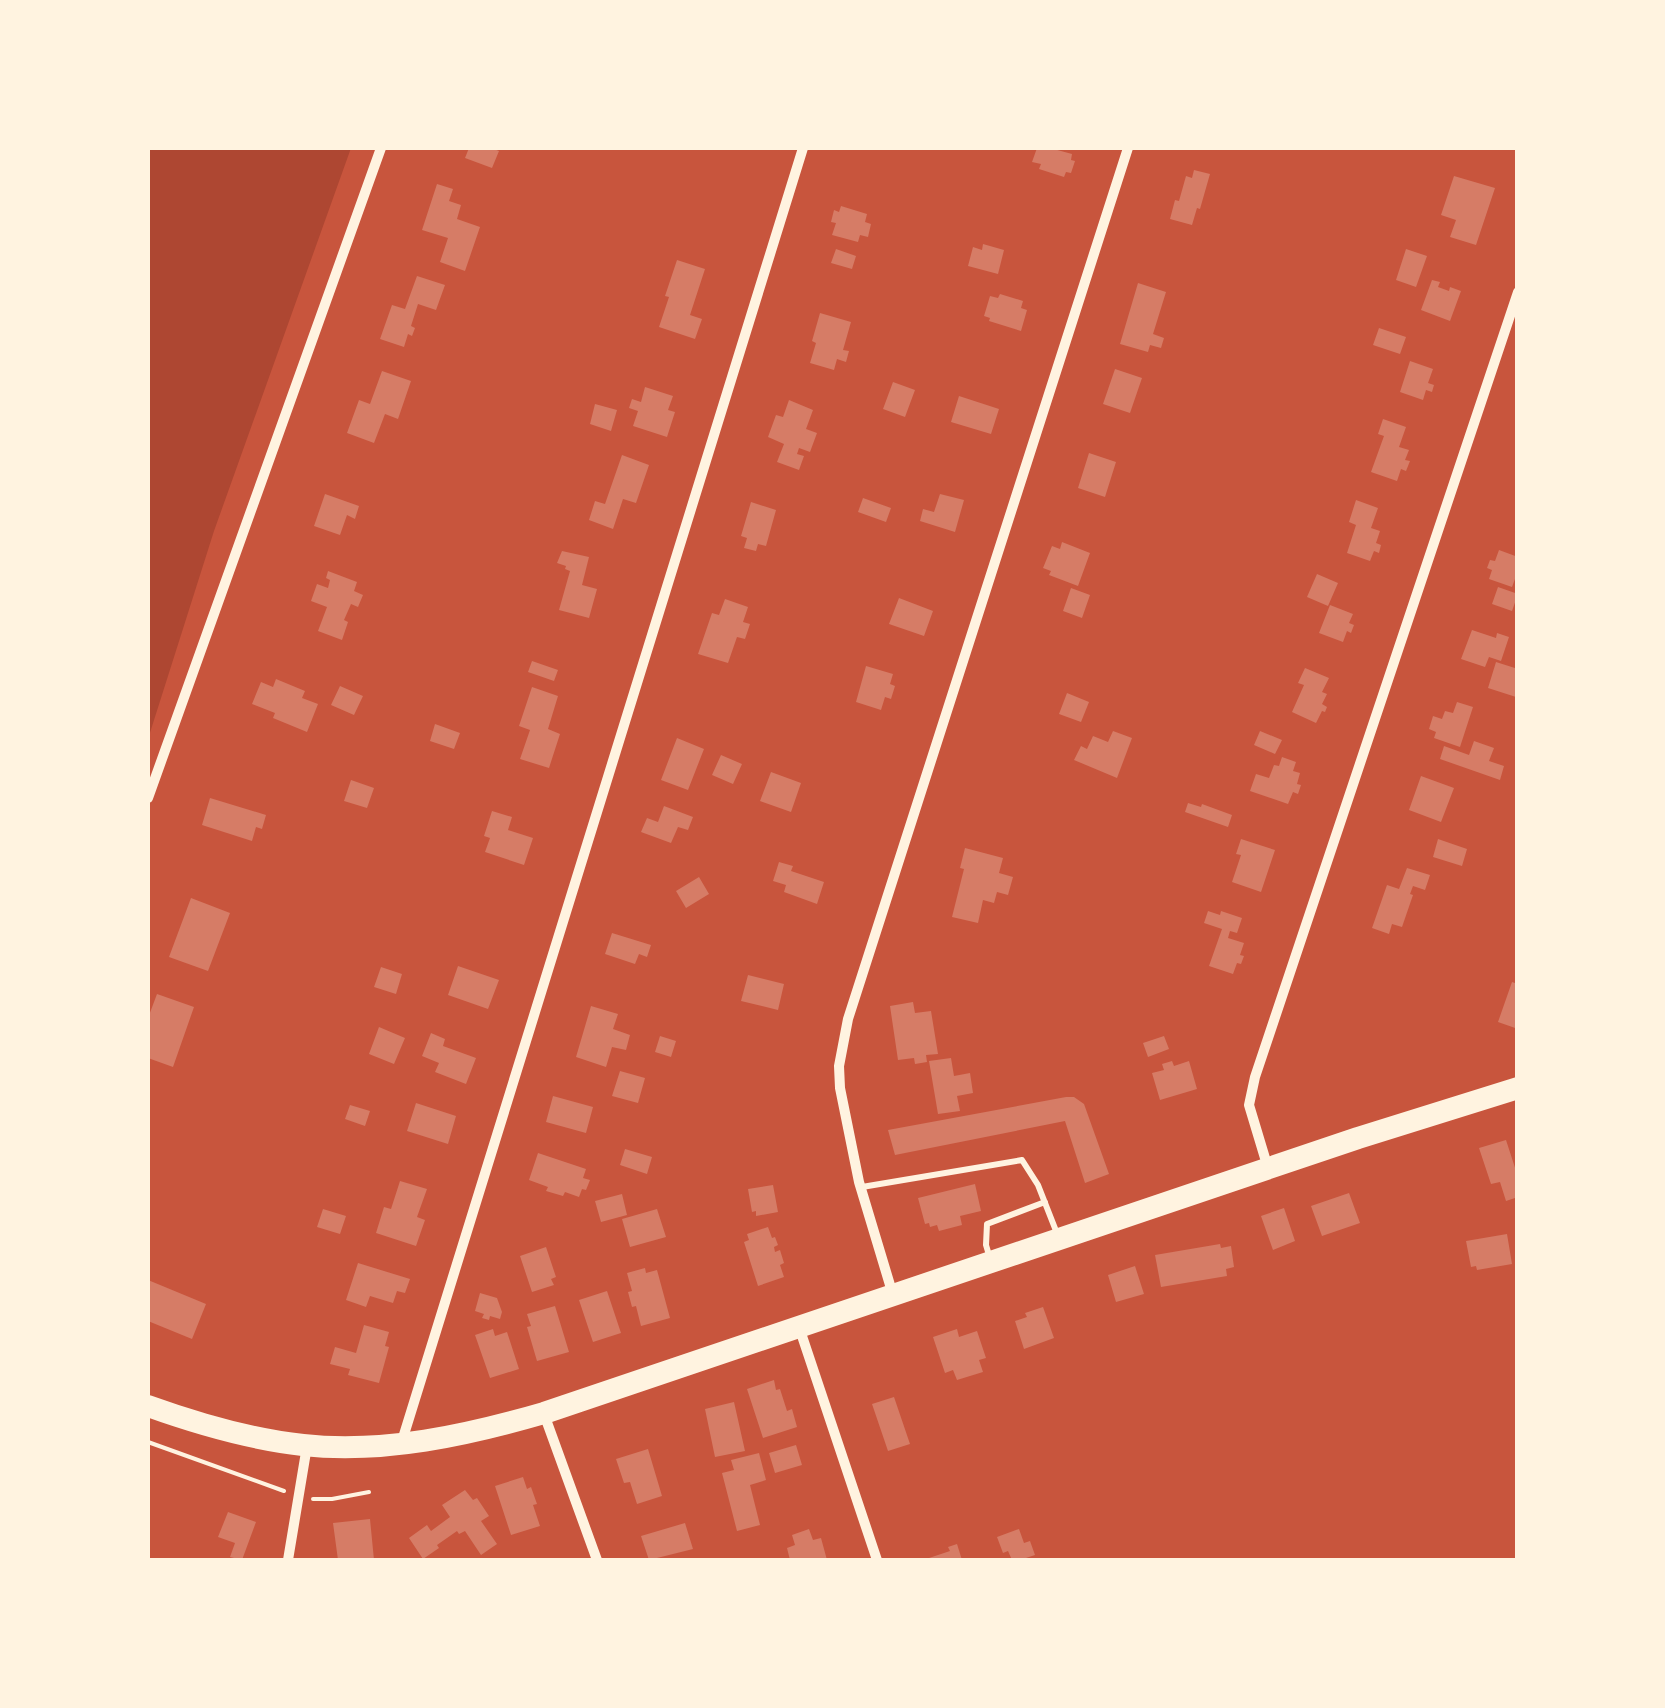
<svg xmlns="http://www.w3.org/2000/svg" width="1665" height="1708" font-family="'IBM Plex Serif',serif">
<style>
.green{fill:#ae4732}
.building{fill:#d67c66}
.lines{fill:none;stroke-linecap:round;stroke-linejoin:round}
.path{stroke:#fff3e0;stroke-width:4}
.service{stroke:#fff3e0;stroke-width:6}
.minor{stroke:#fff3e0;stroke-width:10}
.primary{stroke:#fff3e0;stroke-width:22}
</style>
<rect width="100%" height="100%" fill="#c8553d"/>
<path class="green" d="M148 148H351L214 531 148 739Z"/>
<path class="building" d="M469 148H491L499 151 492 168 465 158Z
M1037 148H1050L1072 154 1071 160 1075 161 1071 173 1066 172 1064 177 1039 169 1041 164 1032 162Z
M1194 170 1210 174 1200 209 1197 208 1192 225 1170 219 1175 200 1179 201 1186 176 1192 178Z
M1454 176 1495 188 1476 245 1450 237 1456 220 1441 215Z
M437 184 453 189 449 201 461 205 457 219 480 227 465 271 440 262 448 238 422 230Z
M841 206 867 214 865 222 871 224 868 237 860 235 858 242 832 235 836 223 831 222 834 210 839 212Z
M983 244 1004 250 998 274 968 266 973 247 982 250Z
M836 249 856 256 852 269 831 263Z
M1406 249 1427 256 1416 287 1396 280Z
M677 260 705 269 690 315 702 319 695 339 659 327 669 297 665 296Z
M417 276 445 285 436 310 418 304 411 326 415 328 412 336 408 334 404 347 380 339 392 305 405 309Z
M1432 280 1440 282 1438 287 1449 291 1450 287 1461 291 1450 321 1421 310Z
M1138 283 1166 292 1153 334 1164 338 1161 348 1150 345 1148 352 1120 344Z
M1000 294 1023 301 1021 308 1027 310 1021 331 989 321 990 318 984 316 990 296 998 298Z
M820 313 851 322 843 350 849 351 846 362 837 359 834 370 810 363 816 343 812 341Z
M1379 328 1406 337 1400 354 1373 345Z
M1410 361 1433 369 1428 383 1434 385 1432 392 1426 390 1423 400 1400 392Z
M1115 369 1142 378 1130 413 1103 404Z
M382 371 411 381 398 419 385 414 374 443 347 433 359 400 370 404Z
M893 382 915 390 905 417 883 409Z
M645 387 673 396 668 410 675 412 667 437 633 426 638 411 629 408 632 399 641 402Z
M959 396 999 409 991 434 951 422Z
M789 400 813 410 806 429 817 433 810 452 799 448 797 454 804 456 799 470 777 462 784 444 768 437 776 415 783 417Z
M595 404 617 410 611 431 590 424Z
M1383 419 1406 427 1399 447 1409 450 1405 460 1410 461 1406 471 1401 469 1397 481 1371 472 1384 436 1378 434Z
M1089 453 1116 462 1105 497 1078 488Z
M622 455 649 465 636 503 623 499 613 529 589 520 595 501 605 504Z
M325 494 359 506 355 519 347 515 340 535 314 526Z
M940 494 964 500 955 532 920 521 923 509 934 512Z
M863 498 891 508 886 522 858 512Z
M1356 500 1378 508 1371 528 1380 531 1376 543 1381 545 1379 553 1374 551 1370 561 1347 553 1356 525 1349 522Z
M751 502 776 510 766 546 758 544 756 551 744 548 747 538 741 536Z
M1062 542 1090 553 1078 586 1049 575 1051 571 1043 568 1052 546 1060 549Z
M1499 550 1518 557V571L1512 587 1489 579 1492 570 1487 568 1490 560 1495 561Z
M562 551 589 557 582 585 597 589 589 618 559 610 570 571 565 569 566 566 557 563Z
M328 571 357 582 354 591 363 595 358 607 351 604 344 620 348 622 342 640 318 631 327 607 311 601 317 584 328 588 330 580 326 578Z
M1317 574 1338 583 1328 606 1307 597Z
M1498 587 1518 594 1512 611 1492 604Z
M1071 588 1090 595 1082 618 1063 611Z
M899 598 933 611 924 636 889 624Z
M725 599 748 607 743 622 750 624 745 639 737 637 728 663 698 654 712 613 719 615Z
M1330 605 1353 614 1349 623 1354 625 1351 633 1347 631 1343 642 1319 633Z
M1472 630 1496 638 1497 633 1509 637 1501 661 1489 657 1485 667 1461 659Z
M532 661 558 670 554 681 528 672Z
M1496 662 1518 669 1516 697 1488 688Z
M866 666 893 674 890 684 895 686 891 699 885 697 881 710 856 702Z
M1305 668 1329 678 1322 692 1327 694 1322 704 1327 707 1325 712 1322 711 1316 723 1292 712 1304 685 1298 683Z
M276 679 305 691 302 698 318 704 307 732 273 718 275 713 252 704 261 682 273 687Z
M340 686 363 696 354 715 331 705Z
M532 687 558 696 548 729 560 734 549 768 520 759 530 730 519 726Z
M1067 693 1089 702 1081 722 1059 714Z
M1457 702 1473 707 1460 747 1434 738 1436 732 1429 729 1433 716 1442 719 1445 711 1453 713Z
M435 724 460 733 454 749 430 741Z
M1113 731 1132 738 1117 778 1074 760 1081 746 1087 749 1093 736 1108 742Z
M1260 731 1282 740 1275 754 1254 745Z
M677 738 704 749 688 790 661 780Z
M1474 741 1494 748 1489 761 1504 766 1500 780 1440 759 1444 746 1469 755Z
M721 755 742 764 733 784 712 775Z
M1282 757 1296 762 1293 771 1300 773 1297 784 1301 785 1298 794 1293 792 1288 804 1250 791 1256 774 1269 778 1274 765 1279 766Z
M771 772 801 783 791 812 760 801Z
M1421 776 1454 788 1441 822 1409 810Z
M351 780 374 788 367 808 344 801Z
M210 798 266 815 262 829 256 827 252 841 202 825Z
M1188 803 1201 807 1202 804 1232 815 1228 827 1185 812Z
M664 806 693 817 688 830 678 827 671 843 641 832 647 818 658 822Z
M492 811 512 817 508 830 533 838 524 865 485 852 490 838 484 836Z
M1241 839 1275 850 1261 892 1232 882 1241 855 1236 854Z
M1438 839 1467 849 1462 866 1433 857Z
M965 848 1003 858 999 873 1013 877 1008 895 997 892 994 903 983 900 978 923 952 917 964 869 960 868Z
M779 862 793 866 791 871 824 882 817 904 784 892 786 885 773 881Z
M1407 868 1430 875 1425 890 1413 886 1410 894 1413 895 1402 927 1392 924 1389 934 1372 928 1387 885 1399 889Z
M699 877 709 894 686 908 676 891Z
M191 898 230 913 208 971 169 957Z
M1208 911 1220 915 1221 911 1242 918 1237 933 1230 931 1228 938 1244 943 1240 955 1244 956 1241 964 1237 963 1233 974 1209 966 1222 929 1204 923Z
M612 933 651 945 647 957 639 954 635 964 605 954Z
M458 966 499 980 488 1009 448 995Z
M381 967 402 974 396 994 374 987Z
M748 975 784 984 778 1010 741 1001Z
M1512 982 1518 984V1029L1498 1022Z
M157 994 194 1007 173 1067 148 1058V1018Z
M913 1002 915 1013 931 1011 938 1054 926 1055 927 1062 915 1064 914 1058 898 1060 890 1006Z
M591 1006 618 1014 613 1029 630 1035 626 1050 612 1047 606 1067 576 1057Z
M379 1027 405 1038 394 1064 369 1054Z
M431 1033 445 1039 443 1046 476 1058 466 1084 435 1072 439 1063 422 1056Z
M660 1036 676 1041 671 1057 655 1052Z
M1164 1036 1169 1049 1148 1057 1143 1043Z
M951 1058 954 1076 970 1073 973 1093 957 1096 960 1111 938 1114 929 1061Z
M1172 1061 1174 1066 1189 1061 1197 1089 1160 1100 1152 1073 1164 1070 1162 1064Z
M620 1071 645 1078 638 1103 612 1096Z
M553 1096 593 1107 586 1133 546 1122Z
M1066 1097H1074L1084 1104 1109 1174 1085 1183 1065 1121 895 1155 888 1130Z
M416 1103 456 1116 448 1144 407 1131Z
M350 1105 370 1111 365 1126 345 1119Z
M1506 1140 1518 1177V1197L1506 1201 1500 1182 1491 1184 1479 1148Z
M625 1149 652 1157 647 1174 620 1165Z
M538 1153 586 1169 583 1178 590 1180 586 1190 582 1189 579 1197 565 1192 563 1196 546 1191 548 1187 529 1180Z
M400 1181 427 1189 417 1217 425 1220 416 1246 376 1233 384 1207 391 1209Z
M975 1184 981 1211 960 1216 962 1225 939 1231 937 1225 930 1227 929 1223 925 1224 918 1198Z
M773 1185 778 1212 756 1216V1211L752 1212 748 1189Z
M1349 1193 1360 1223 1322 1236 1311 1206Z
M622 1194 627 1215 601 1222 595 1201Z
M1284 1208 1295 1241 1273 1250 1261 1216Z
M323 1209 346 1216 340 1234 317 1227Z
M657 1209 666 1237 630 1247 622 1219Z
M768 1227 772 1238 775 1237 778 1245 774 1247 775 1252 780 1250 784 1263 780 1265 784 1277 758 1286 744 1242 749 1240 747 1234Z
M1507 1234 1512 1264 1477 1270 1476 1266 1471 1267 1466 1241Z
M1220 1244 1221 1248 1231 1246 1234 1267 1226 1269 1227 1276 1161 1287 1155 1255Z
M546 1247 556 1277 551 1279 554 1285 532 1292 520 1256Z
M358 1263 410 1279 405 1293 397 1291 393 1303 370 1296 366 1307 346 1300Z
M1135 1266 1144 1294 1116 1302 1108 1275Z
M645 1268 646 1273 657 1270 670 1318 641 1326 636 1306 632 1307 628 1292 632 1291 627 1273Z
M148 1280 206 1304 192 1339 148 1321Z
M607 1291 621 1333 593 1342 579 1300Z
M480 1293 497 1298 502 1312 500 1319 490 1316 489 1320 482 1318 484 1314 475 1311Z
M555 1306 569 1352 537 1361 527 1327 531 1326 527 1314Z
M1043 1307 1054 1338 1024 1349 1015 1321 1027 1317 1025 1313Z
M364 1325 389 1332 385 1346 389 1347 379 1383 348 1375 350 1369 330 1364 335 1347 356 1353Z
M493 1329 495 1336 507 1332 519 1369 490 1378 475 1335Z
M957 1329 959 1337 977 1331 986 1358 979 1360 983 1372 957 1380 953 1370 945 1373 933 1337Z
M774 1380 776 1390 780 1389 787 1411 792 1409 797 1427 763 1438 747 1389Z
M894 1397 910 1444 888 1451 872 1404Z
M734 1402 745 1451 715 1457 705 1409Z
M796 1445 802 1465 775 1473 769 1453Z
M648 1449 662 1496 637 1504 630 1482 624 1483 616 1459Z
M759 1453 766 1480 750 1485 760 1525 737 1531 722 1473 734 1470 731 1460Z
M523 1477 527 1489 531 1487 537 1504 533 1505 540 1526 511 1535 495 1486Z
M465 1490 473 1500 477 1498 489 1516 481 1521 497 1544 481 1555 465 1531 459 1534 457 1531 437 1545 439 1548 423 1559 409 1538 427 1525 431 1531 450 1517 442 1505Z
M228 1512 256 1522 242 1560 230 1557 235 1543 218 1537Z
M370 1519 374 1560H338L333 1523Z
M685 1523 693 1549 649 1560 641 1536Z
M809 1529 813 1540 821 1538 827 1560H790L787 1548 795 1545 792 1535Z
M1019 1529 1024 1543 1030 1541 1035 1555 1020 1560H1012L1008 1551 1003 1553 997 1537Z
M957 1544 962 1560H923L950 1551 948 1547Z"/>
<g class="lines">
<path class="path" d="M148 1442 284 1491
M313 1499H332L369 1492"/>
<path class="service" d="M862 1187 1022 1160 1038 1185 1058 1236
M989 1255 986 1245 987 1224 1045 1202"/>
<path class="minor" d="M148 798 381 148
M1268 1168 1249 1105 1255 1077 1518 292
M893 1295 859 1182 840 1088 839 1066 848 1019 1128 148
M799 1327 877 1560
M544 1414 597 1560
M402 1441 803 148
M288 1560 307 1446"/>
<path class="primary" d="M148 1406C198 1424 249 1439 303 1445 383 1454 468 1435 544 1413L1358 1138 1518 1088"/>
</g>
<rect width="1665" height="1708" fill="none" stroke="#fff3e0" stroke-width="300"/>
</svg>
